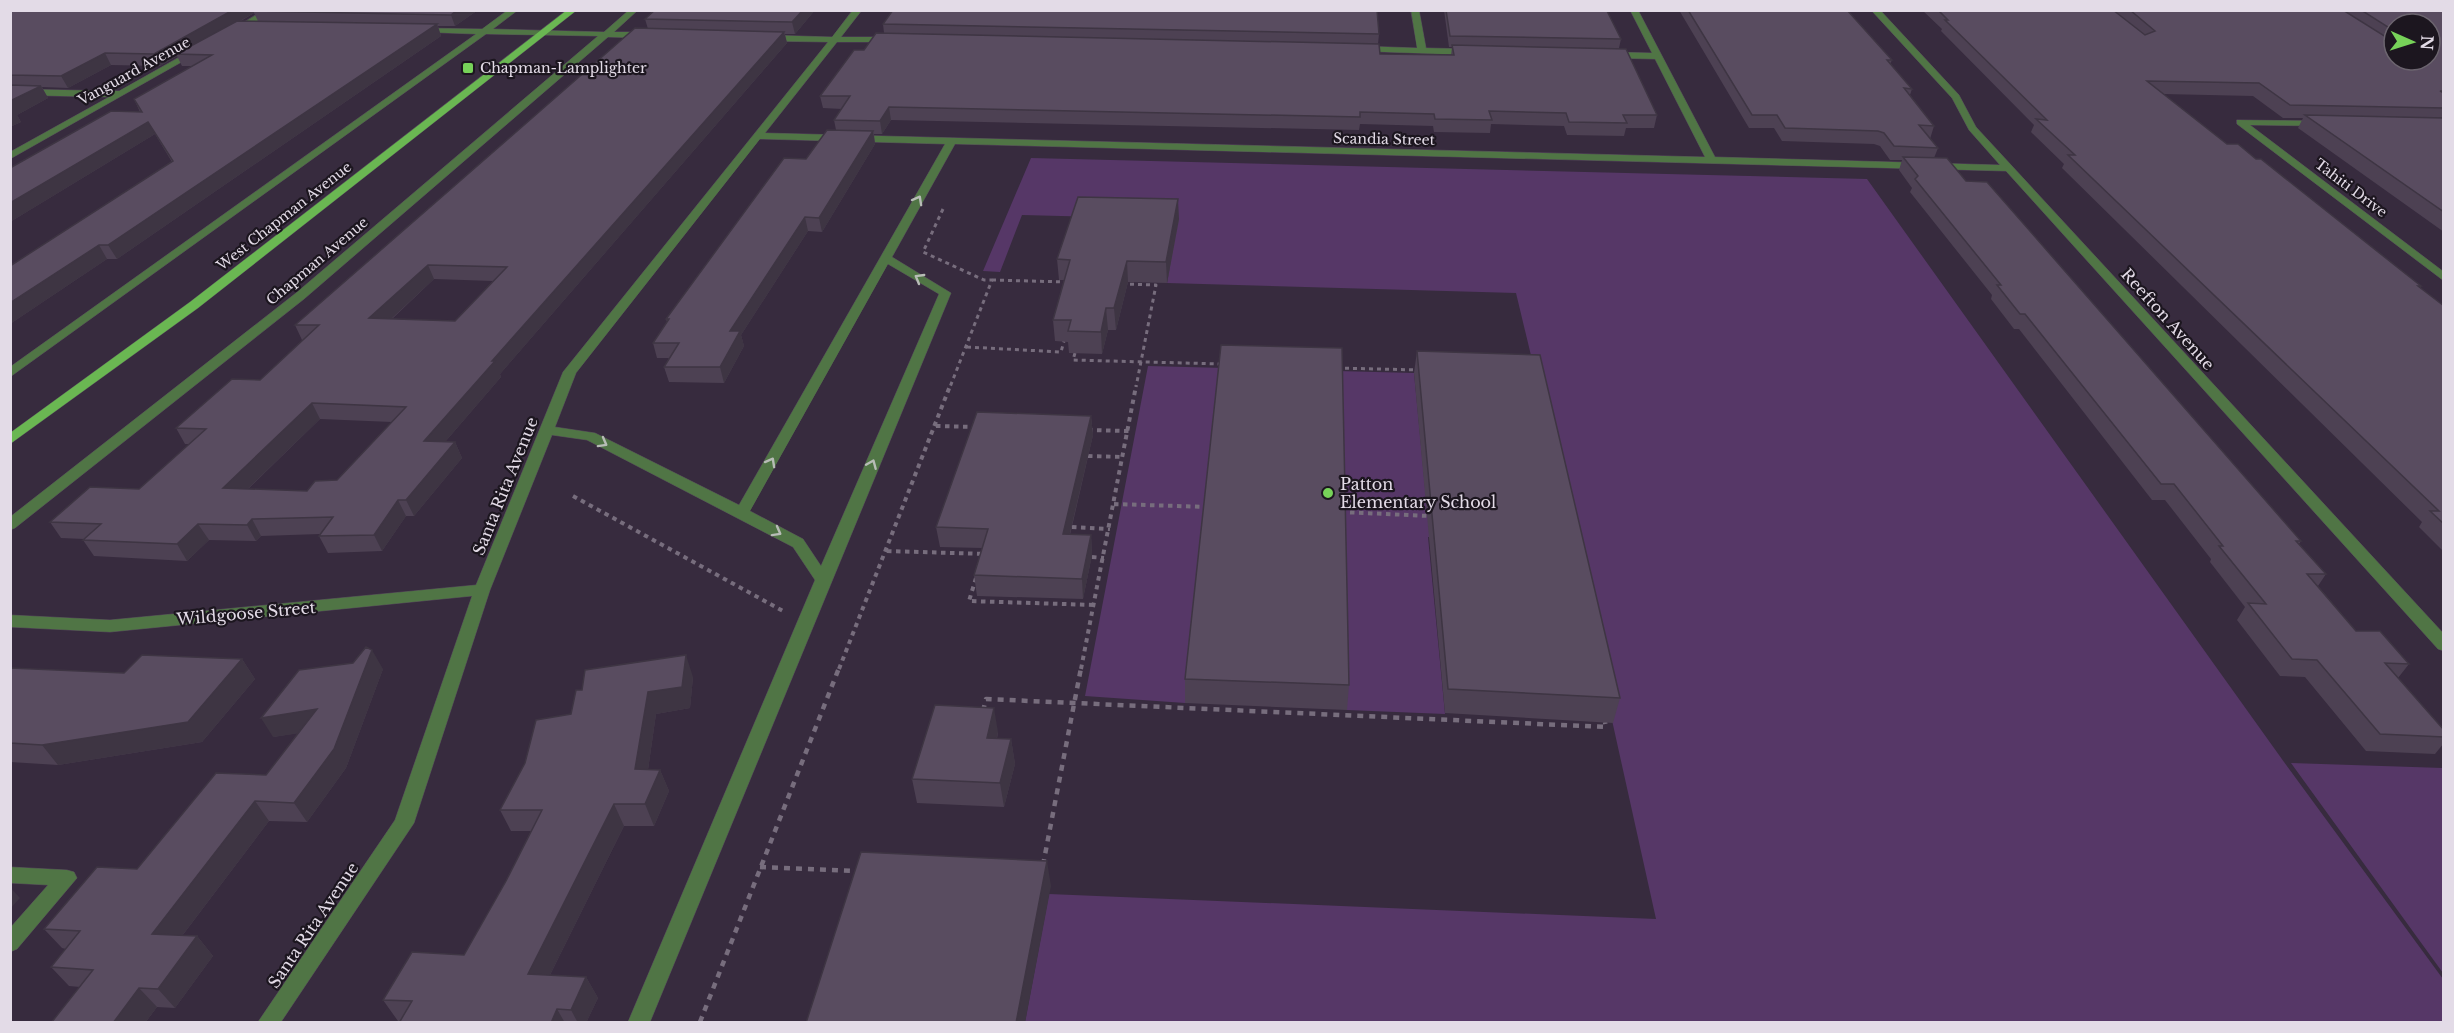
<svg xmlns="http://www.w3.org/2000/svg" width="2454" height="1033" font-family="'Libre Baskerville',serif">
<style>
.green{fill:#563767}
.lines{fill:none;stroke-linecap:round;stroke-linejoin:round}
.minor-casing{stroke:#534759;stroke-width:1}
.major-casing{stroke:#534759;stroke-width:1}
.path-far2{stroke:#776d7d;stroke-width:3;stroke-dasharray:4 4;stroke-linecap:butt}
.path-far1{stroke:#776d7d;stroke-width:4;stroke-dasharray:4.5 4.5;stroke-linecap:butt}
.path{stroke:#776d7d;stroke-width:4.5;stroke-dasharray:6 6;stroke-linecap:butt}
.minor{fill:#507545;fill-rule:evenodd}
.major{fill:#6ab752;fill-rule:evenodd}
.wall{fill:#4d4153;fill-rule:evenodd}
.shaded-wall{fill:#3e3543}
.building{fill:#594c60;stroke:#3e3543;stroke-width:1.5;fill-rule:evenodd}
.oneway{stroke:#b7bcb6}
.poi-dot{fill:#77d259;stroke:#1c161f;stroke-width:2}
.labels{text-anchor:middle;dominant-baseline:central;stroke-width:4.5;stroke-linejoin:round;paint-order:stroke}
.far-poi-label{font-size:14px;fill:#e3dbe7;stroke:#1c161f;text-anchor:start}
.far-street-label{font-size:14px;fill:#e3dbe7;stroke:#1c161f}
.street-label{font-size:16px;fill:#e3dbe7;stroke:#1c161f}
.poi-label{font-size:16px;fill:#e3dbe7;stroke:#1c161f;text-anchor:start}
</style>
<rect width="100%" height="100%" fill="#372b3e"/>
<path class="green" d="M1031 158 1867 179 2284 762 2443 979V1022H1025L1049 894 1656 919 1573 544 1428 537 1445 714 1347 710 1205 529 1185 703 1085 696 1148 366 1414 373 1426 498 1534 368 1516 293 1167 283 1178 219 1022 215 1000 272 983 271Z
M2291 763 2443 768V973Z"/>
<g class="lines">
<g class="minor-casing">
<path id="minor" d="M264 10H275L237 33 230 31Z
M508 10H518L493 29 604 32 629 10H638L614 32H645L649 35 645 38 608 37 304 299 15 528 10 530V517L296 293 598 36 486 34 10 377V367L476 34 420 32H417V28L482 29Z
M853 10H862L841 37H891L894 38V42H837L765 133 1705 157 1655 59 1611 58 1607 55 1611 52 1652 53 1630 10H1638L1715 157 2000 165 1969 130 1952 98 1871 10H1880L1959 95 1976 127 2444 634V651L2438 649 2006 171 955 144 892 257 951 293 650 1022H628L815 580 793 547 587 440 552 435 490 590 414 823 281 1022H258L395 820 472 596 110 632 10 627V615L110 620 476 585 563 372 828 42 765 41 761 38 765 35 832 37ZM760 139 945 144 739 505 595 433 555 427 576 373ZM888 264 939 294 821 566 803 539 750 511Z
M1411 10H1419L1426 48 1470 49 1474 52 1470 55 1356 51 1355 49 1359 46 1417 48Z
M194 49 201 51 10 159V152L109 97 10 95V89L119 91Z
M2237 120 2324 121V125L2321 126 2250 125 2444 272V281L2237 124Z
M10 867 67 870 74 872 77 878 17 949 10 952V928L48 885 10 883Z"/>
</g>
<g class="major-casing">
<path id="major" d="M567 10H577L198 308 10 444V433L190 302Z"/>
</g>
<path class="path-far2" d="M943 209 923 252 984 280H992L950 387
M992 280 1067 282
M1122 284 1156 285 1136 387
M967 347 1061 352 1064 341
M1075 353 1073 360 1222 364
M1337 368 1419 370"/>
<path class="path-far1" d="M936 426 975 427
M1088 430 1129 431
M1088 456 1124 457
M573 496 783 611
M1114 504 1208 507
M1341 512 1430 516
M1072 527 1110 529
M887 551 986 554
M1092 557 1104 558
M976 578 969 601 1095 605
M839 669 950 386
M1081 669 1136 386"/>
<path class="path" d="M983 711 986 699 1606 727 1605 722
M1043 865 1081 668
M760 867 859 871
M700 1022 839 668"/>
<use href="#minor" class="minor"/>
<use href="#major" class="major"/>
</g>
<path class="wall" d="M10 10H478L455 26H438L441 36 117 259H107L10 324 172 162 155 134 10 222V168L140 112 134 99 192 66H182L177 56 160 66 111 65 68 88 42 87 48 98 17 115 21 122 10 127ZM254 13 258 21H241Z
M815 10 795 34H785L787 43 500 374 501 377 445 442H455L462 458 414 516H406L382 551 328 553 319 536 320 534 261 536 256 541 209 540 187 561 94 556 83 540 84 539 61 538 50 522 139 489 190 444H185L176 428 260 380 303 340H302L295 325 648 29 645 19ZM434 279 493 281 455 321 392 319ZM320 419 392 422 337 480 307 491 248 489Z
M1444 10 1607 11 1621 39 1619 48 1657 115 1654 128H1626L1624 136 1567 135 1564 126 1491 124 1490 133 1434 132 1433 126 1360 124 1359 130 891 120 882 134H874L875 144 822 232 808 231 741 335 744 346 724 383 669 382 664 367 669 358H657L653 343 667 322 666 319 806 159 836 130 834 120 842 109 823 108 820 96 864 50 884 33 883 24 1379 34 1378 44 1380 54 1451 55 1452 47H1449Z
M1679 10H1847L1892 60 1890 64 1912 89 1910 95 1934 126 1930 139 1938 148 1934 158 1966 181 2301 541 2299 544 2326 574 2318 586 2356 631 2409 664 2398 678 2444 730V743L2435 754 2366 751 2305 677 2280 676 2237 620 2245 607 2210 562 2211 559 2165 500H2152L2019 329H2014L1991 299 1992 295 1910 192 1912 188 1899 170 1902 160H1890L1880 146 1874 144 1782 141 1774 128H1749Z
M1922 10H2444V232L2298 128 2303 118H2283L2253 96 2163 94 2227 144 2421 286 2420 288 2444 306V552L2419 527 2422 522 2062 168 2064 164 2031 132 2034 125 1941 31 1942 29ZM2394 24 2430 60H2394Z
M1179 219 1167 283 1128 282 1116 330H1108L1102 354 1069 353 1068 342 1055 341 1053 320 1064 280H1059L1057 259Z
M1417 351 1620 698 1613 723 1445 713 1414 373Z
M1091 416 1093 435 1070 535H1091L1092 555 1083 599 977 596 974 575 982 548 940 547 936 527Z
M242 659 255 679 202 742 58 765 10 762V668L124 673Z
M383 669 346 768 307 822 269 821 182 936H197L213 956 175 1008 157 1007 145 1023H51L80 987 69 986 51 967 66 949 62 948 44 929 137 869 266 775 298 733 273 737Z
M693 677 690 708 656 714 648 770H660L669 791 654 826H624L550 975 586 977 598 998 586 1023H399L400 1021H398L383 1000 464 955 506 881 531 831H511L500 810 571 714Z
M1185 679 1349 685 1347 710 1185 703Z
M998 732 997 739H1011L1015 764 1004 807 917 803 912 779Z"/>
<path class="shaded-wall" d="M233 10H259L254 11V13L181 54H176L177 56 160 66 154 54Z
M457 10H478L455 26 451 15Z
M803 10H815L795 34 792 22Z
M437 24 441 36 117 259 108 245Z
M784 32 787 43 500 374 501 377 432 457 424 441 492 361Z
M105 53 111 65 68 88 61 76Z
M41 86 48 98 17 115 21 122 10 127V101Z
M889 107 891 120 882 134 880 121Z
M148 122 155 134 10 222V203Z
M873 131 875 144 822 232 819 218Z
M1178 199 1179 219 1167 283 1166 262Z
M805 217 808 231 741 335 744 346 724 383 720 367 730 331Z
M99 245 107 259 10 324V303Z
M1127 261 1128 282 1116 330 1114 308Z
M428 265 434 279 376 333 369 318Z
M1106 308 1108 330 1102 354 1101 332Z
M312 403 320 419 232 504 223 488Z
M1091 416 1093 435 1065 554 1063 534Z
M455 442 462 458 414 516 406 500Z
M398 500 406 516 382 551 374 535Z
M252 519 261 536 256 541 247 525Z
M198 524 209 540 187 561 177 544Z
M1091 535 1092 555 1083 599 1082 579Z
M372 650 383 669 346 768 307 822 294 803Z
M686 655 693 677 690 708 656 714 645 791 635 769 648 692Z
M242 659 255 679 202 742 58 765 42 745Z
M994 708 998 732 991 763 987 738Z
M317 709 329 729 273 737 261 718Z
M1011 739 1015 764 1004 807 1000 783Z
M660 770 669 791 654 826 645 804Z
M255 801 269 821 169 953 152 934Z
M614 804 624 826 540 995 528 974Z
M1047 861 1051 886 1025 1023H1016Z
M10 887 20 898 10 909Z
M197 936 213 956 175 1008 158 989Z
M586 977 598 998 586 1023H578L571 1010Z
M139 988 157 1007 145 1023H113Z
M557 1009 565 1023H551Z"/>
<path class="building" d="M10 10H233L154 54 105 53 61 76 10 75Z
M255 10H457L451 15 254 11Z
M655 10H803L792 22 645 19Z
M893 10H1377L1379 34 883 24Z
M1446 10 1607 11 1621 39 1450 36Z
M1688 10H1847L1892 60H1887L1912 89 1904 88 1934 126 1919 125 1938 148 1894 146 1884 133 1878 131 1785 128 1777 115H1752Z
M1938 10H2113L2145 35 2155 31 2130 10H2343L2389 39 2394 37V60H2430V24H2394V31L2361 10H2444V91H2440L2444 93V108L2290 105 2259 83 2147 81 2227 144H2238L2256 159H2261L2421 286H2418L2444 306V524L2430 511H2439L2068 155H2075L2036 119 2047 120 1945 20H1948Z
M237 21 437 24 108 245H99L10 303V266L173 161 148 122 10 203V168L111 111 142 112 134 99 212 55 176 54Z
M635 28 784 32 492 361H495L424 441 455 442 406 500H398L374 535 319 536 333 517 252 519 247 525 198 524 177 544 83 540 101 524 50 522 90 487 139 489 206 429 176 428 232 379 260 380 319 325H295ZM428 265 507 267 455 321 369 318ZM312 403 406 407 337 480 315 481 307 491 223 488Z
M876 33 1379 44 1380 54 1454 55 1452 45 1626 49 1657 115H1623L1627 123 1569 122 1566 113 1489 111 1492 120 1435 119 1434 114 1360 112V117L889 107 880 121 834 120 850 96H820L854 50H864Z
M10 85 41 86 10 101Z
M2305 115 2444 118V212Z
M827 130 873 131 819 218 805 217 730 331H740L720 367H664L679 343H653L669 319H666L784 158 806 159Z
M1903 157 1947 158 1966 181 1987 182 2301 541H2296L2326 574H2307L2356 631H2380L2409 664 2385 663 2444 730V737L2380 734 2317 660 2292 659 2248 603 2266 604 2219 546H2223L2174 484H2161L2025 314H2020L1997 285H2001L1915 179 1918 176Z
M1078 197 1178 199 1166 262 1127 261 1114 308H1106L1101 332 1068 331 1071 320H1053L1070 260 1057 259Z
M1221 345 1342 348 1349 685 1185 679Z
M1417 351 1540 355 1620 698 1448 689Z
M977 412 1091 416 1063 534 1091 535 1082 579 974 575 988 529 936 527Z
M366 647 372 650 334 749 294 803 255 801 152 934 197 936 158 989 139 988 113 1023H51L93 970 51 967 80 931 44 929 97 867 137 869 216 773 266 775 317 709 261 718 299 670 353 663Z
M142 655 242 659 188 722 42 745 10 743V668L124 673Z
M686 655 682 687 648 692 635 769 660 770 645 804H614L528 974 586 977 571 1010 557 1009 551 1023H399L412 1001 383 1000 412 952 464 955 506 881 542 810H500L525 763 536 720 571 714 576 690H582L585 670Z
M935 705 994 708 987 738 1011 739 1000 783 912 779Z
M861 852 1047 861 1016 1023H806Z"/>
<defs><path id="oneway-chevron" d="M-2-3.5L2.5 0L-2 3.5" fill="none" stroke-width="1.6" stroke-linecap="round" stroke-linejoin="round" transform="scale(1.5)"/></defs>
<g class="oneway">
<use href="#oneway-chevron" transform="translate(918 200) rotate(-61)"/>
<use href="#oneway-chevron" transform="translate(919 278) rotate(-150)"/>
<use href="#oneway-chevron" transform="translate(603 443) rotate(29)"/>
<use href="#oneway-chevron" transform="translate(771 462) rotate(-61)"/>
<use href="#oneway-chevron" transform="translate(872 464) rotate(-67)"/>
<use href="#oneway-chevron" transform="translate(777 532) rotate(29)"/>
</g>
<g class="poi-dot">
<rect x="462" y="62" width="12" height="12" rx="3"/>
<circle cx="1328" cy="493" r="6"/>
</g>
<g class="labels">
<g class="far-poi-label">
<text x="480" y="68">Chapman-Lamplighter</text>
</g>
<g class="far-street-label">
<text transform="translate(134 71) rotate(-29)">Vanguard Avenue</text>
<text transform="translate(1384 139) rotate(1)">Scandia Street</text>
<text transform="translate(2351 188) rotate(37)">Tahiti Drive</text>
<text transform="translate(284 216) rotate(-38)">West Chapman Avenue</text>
<text transform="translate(317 261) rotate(-40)">Chapman Avenue</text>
</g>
<g class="street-label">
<text transform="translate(2168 319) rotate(48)">Reefton Avenue</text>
<text transform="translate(505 486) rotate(-68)">Santa Rita Avenue</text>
<text transform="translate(246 613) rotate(-5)">Wildgoose Street</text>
<text transform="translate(313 925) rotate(-56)">Santa Rita Avenue</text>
</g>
<g class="poi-label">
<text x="1340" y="484">Patton<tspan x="1340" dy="18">Elementary School</tspan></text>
</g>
</g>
<rect width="2454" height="1033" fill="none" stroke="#e3dbe7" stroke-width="24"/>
<g transform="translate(2412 42) rotate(93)"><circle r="28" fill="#1c161f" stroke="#6c656f" stroke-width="1.5"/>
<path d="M0-4.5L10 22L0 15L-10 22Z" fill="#77d259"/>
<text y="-9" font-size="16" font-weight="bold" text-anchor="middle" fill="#e3dbe7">N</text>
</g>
</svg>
